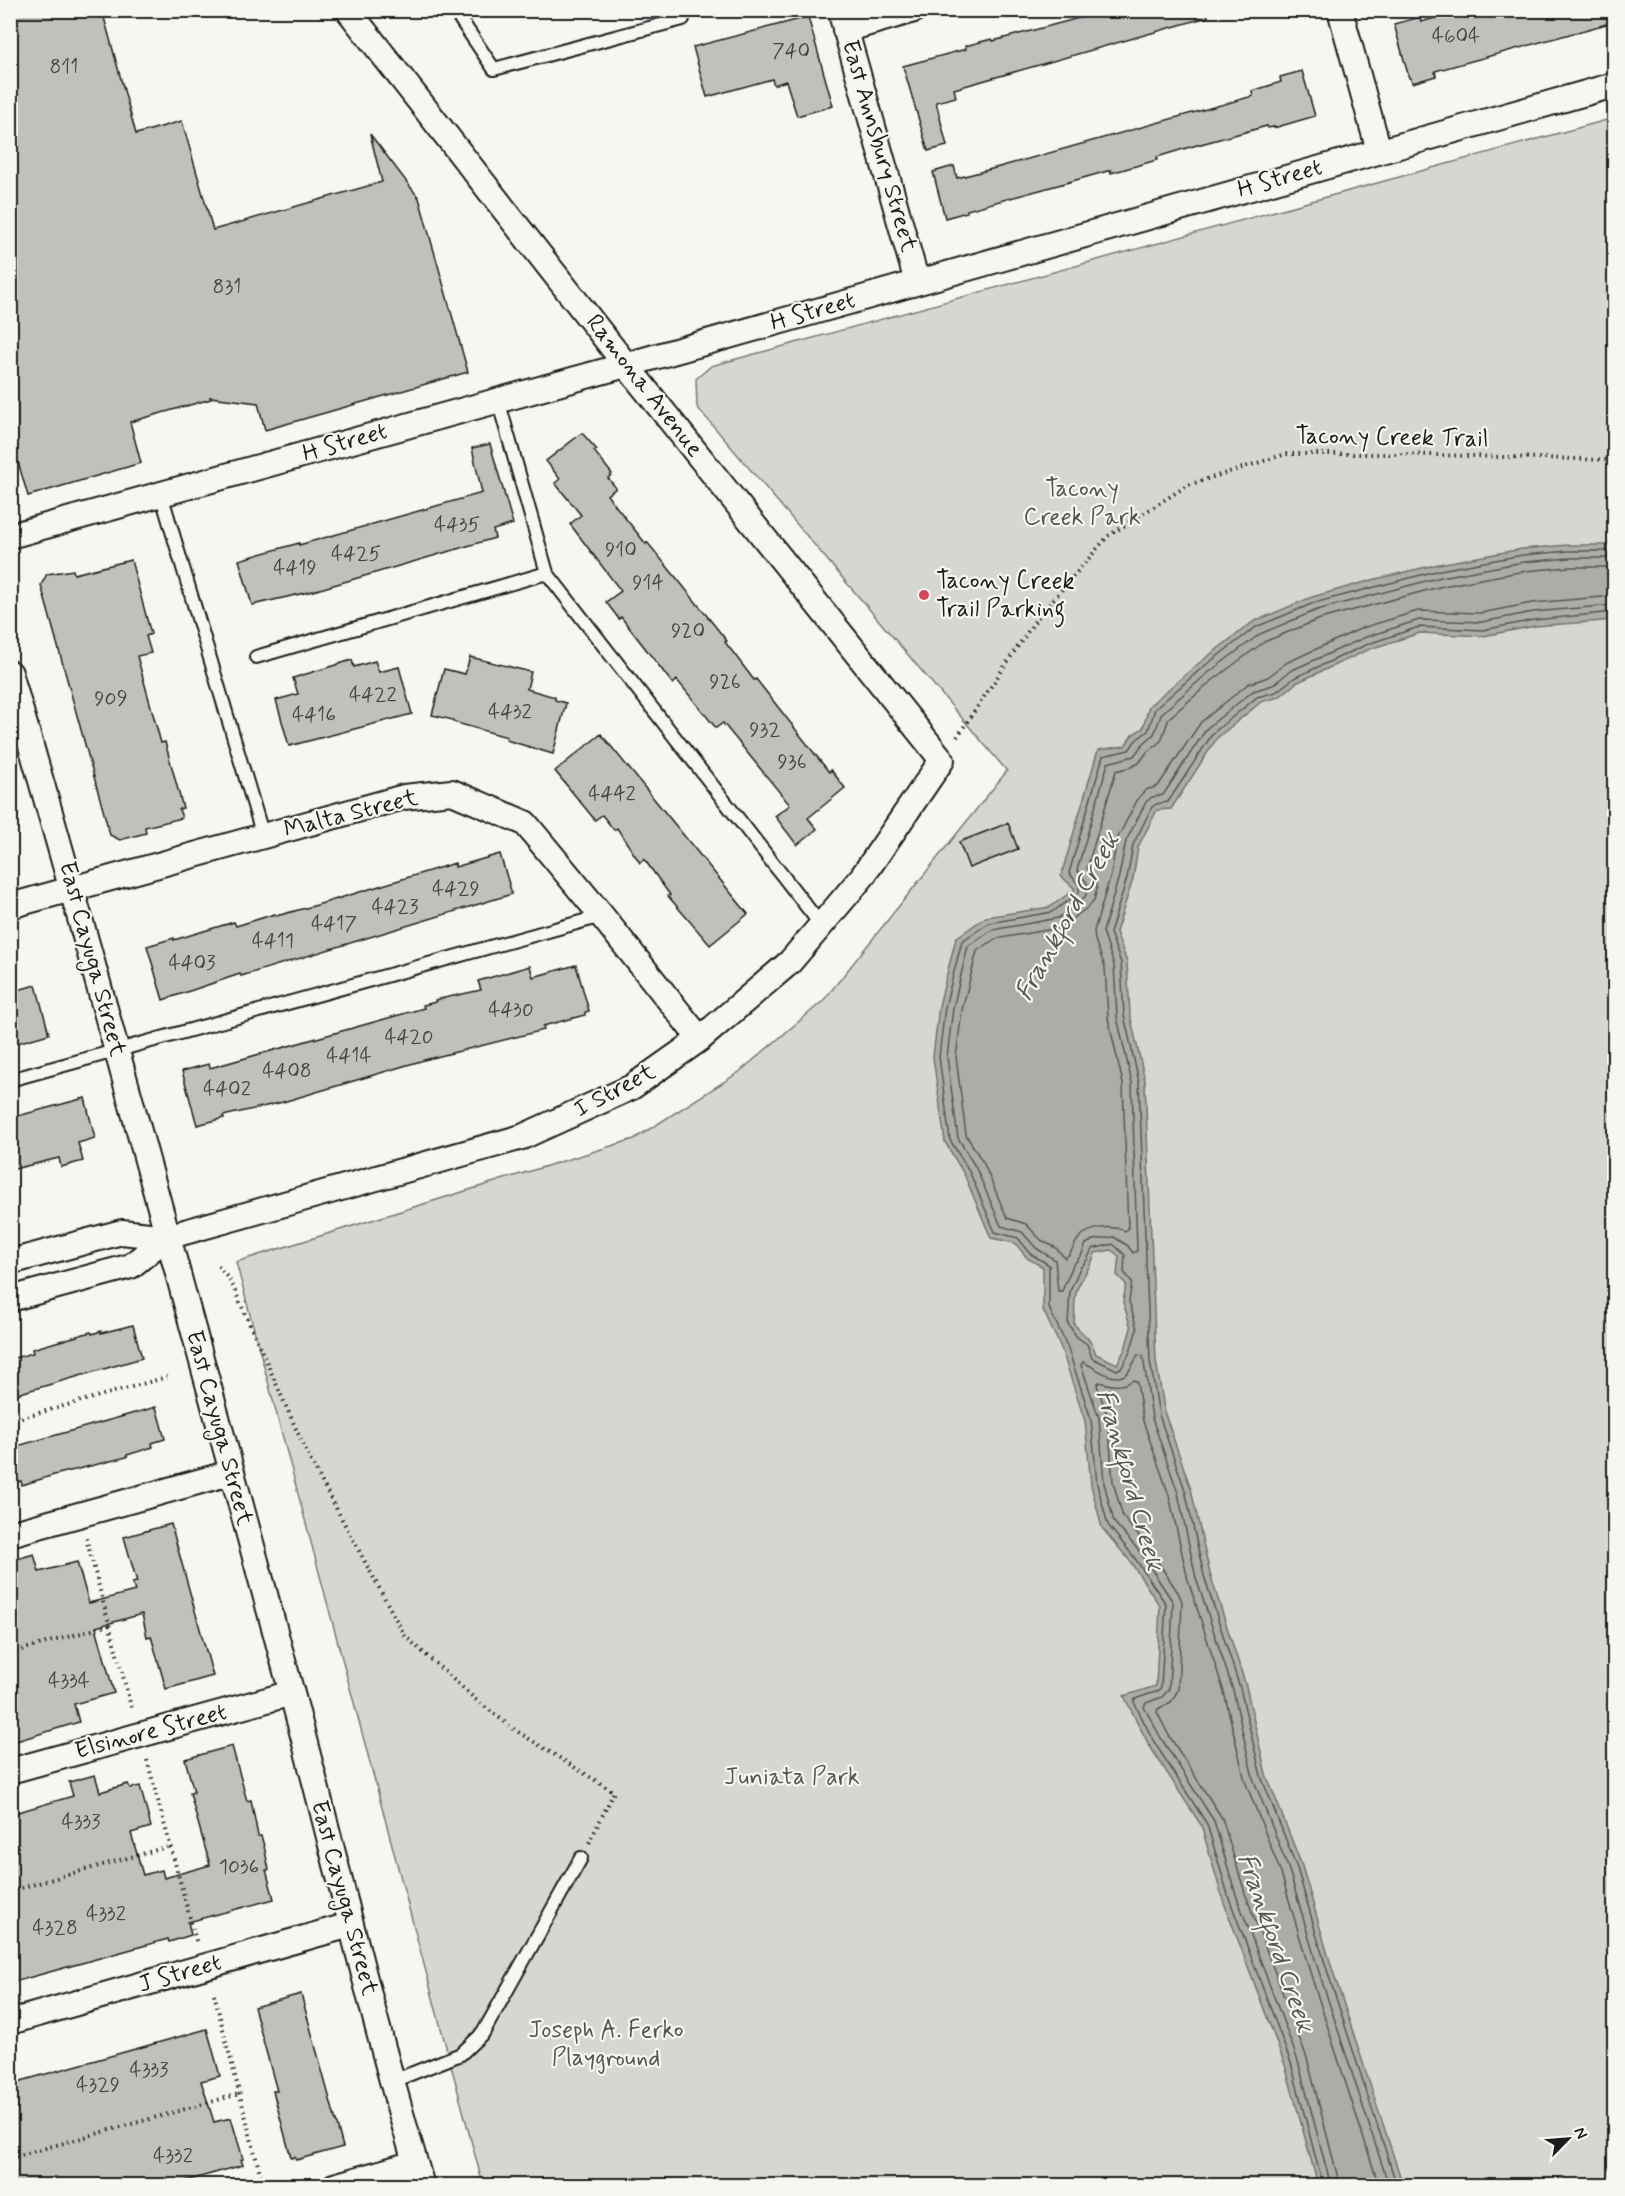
<svg xmlns="http://www.w3.org/2000/svg" width="1625" height="2196" font-family="Mynerve,sans-serif">
<style>
.green{fill:#d6d6d2;stroke:#797977;stroke-width:1.5}
.water{fill:#acaca9;stroke:#727271;stroke-width:1.5;fill-rule:evenodd}
.lines{fill:none;stroke-linecap:round;stroke-linejoin:round}
.shore{stroke:#565654;stroke-width:1.5}
.building{fill:#c0c0bd;stroke:#1c1c1c;stroke-width:1.5}
.lane-casing{stroke:#1c1c1c;stroke-width:16}
.street-casing{stroke:#1c1c1c;stroke-width:28}
.path{stroke:#1c1c1c;stroke-width:4;stroke-dasharray:1.5 4.5;stroke-linecap:butt}
.lane{stroke:#f6f6f2;stroke-width:12}
.street{stroke:#f6f6f2;stroke-width:24}
.poi-dot{fill:#d1495b;stroke:#f6f6f2;stroke-width:2}
.labels{text-anchor:middle;dominant-baseline:central;stroke-width:4.5;stroke-linejoin:round;paint-order:stroke}
.number-label{font-size:21px;fill:#454544}
.street-label{font-size:24px;fill:#1c1c1c;stroke:#f6f6f2}
.park-label{font-size:24px;fill:#545453;stroke:#f6f6f2}
.poi-label{font-size:24px;fill:#1c1c1c;stroke:#f6f6f2;text-anchor:start}
.water-label{font-size:26px;font-style:italic;fill:#565654;stroke:#f6f6f2}
</style>
<rect width="100%" height="100%" fill="#f6f6f2"/>
<filter id="ink" filterUnits="userSpaceOnUse"><feTurbulence type="fractalNoise" baseFrequency=".0167" numOctaves="2"/><feDisplacementMap in="SourceGraphic" scale="12" xChannelSelector="R" yChannelSelector="G"/><feConvolveMatrix kernelMatrix="1 2 1 2 8 2 1 2 1" color-interpolation-filters="sRGB"/></filter>
<g filter="url(#ink)">
<path class="green" d="M1614 118V2185H483L236 1262 634 1139 738 1073 823 1001 1007 771 697 407 696 379 711 366Z"/>
<path class="water" d="M1568 545H1614V618L1603 621 1535 626 1483 636 1420 633 1370 649 1296 683 1279 697 1261 702 1217 738 1171 809 1157 810 1138 847 1133 879 1116 932 1127 962 1130 1014 1145 1081 1156 1361 1165 1414 1191 1489 1210 1574 1246 1686 1266 1774 1302 1866 1331 1965 1403 2185H1318L1285 2065 1223 1900 1201 1825 1149 1745 1124 1696 1156 1686 1160 1606 1130 1561 1102 1528 1091 1485 1085 1421 1061 1348 1043 1310V1267L1027 1258 1015 1243 991 1238 964 1174 945 1142 933 1057 939 1006 956 938 986 917 1050 907 1075 889 1061 876 1098 750 1125 746 1132 735 1143 728 1149 706 1199 663 1253 622 1312 597 1376 579 1439 564 1522 549ZM1111 1250 1119 1256 1117 1275 1126 1284 1123 1302 1131 1328 1125 1349 1117 1364 1096 1354C1091 1338 1084 1336 1074 1324 1075 1314 1074 1303 1076 1293 1079 1278 1092 1268 1095 1253Z"/>
<g class="lines">
<path class="shore" d="M1614 558H1569L1524 562 1441 577 1317 610 1260 634 1208 673 1162 713 1154 734 1142 745 1134 756 1108 763 1077 870 1087 883 1086 895 1082 900 1058 918 992 930 968 946 953 1008 947 1057 958 1138 976 1168 1001 1226 1022 1232 1036 1248 1055 1260 1058 1291H1062L1073 1265 1081 1256 1086 1244 1093 1240 1114 1237 1128 1246 1133 1253 1137 1251 1132 1083 1117 1017 1114 965 1103 932 1119 876 1126 841 1146 802 1152 797 1163 795 1207 728 1253 691 1273 685 1290 671 1366 637 1419 620 1482 622 1533 612 1614 605
M1614 567H1569L1525 571 1443 586 1320 619 1264 642 1213 680 1169 718 1161 741 1148 751 1139 763 1131 767 1116 771 1087 868 1095 880 1097 889 1094 900 1087 908 1059 928 995 939 977 951 962 1010 956 1057 966 1135 984 1164 1007 1218 1026 1224 1041 1240 1056 1248 1065 1258C1073 1253 1073 1245 1079 1238 1089 1227 1112 1225 1125 1231L1128 1229 1123 1084 1108 1018 1105 967 1095 940 1094 931 1111 874 1117 839 1139 797 1146 790 1158 786 1201 722 1248 684 1268 677 1286 663 1362 628 1418 611 1481 613 1532 603 1614 596
M1113 1244 1125 1255 1124 1272 1132 1282 1129 1301 1137 1329 1130 1352 1122 1367 1117 1370 1092 1358 1087 1344 1077 1337 1068 1324 1070 1291 1080 1268 1087 1260 1092 1249Z
M1323 2186 1291 2063 1229 1898 1207 1824 1154 1742 1134 1702 1135 1699 1158 1691 1161 1687 1166 1604 1134 1557 1108 1525 1097 1484 1091 1419 1067 1346 1049 1308V1265L1031 1254 1018 1238 995 1232 969 1171 950 1140 939 1057 945 1007 962 941 989 923 1052 912 1079 893V885L1069 873 1103 756 1129 750 1136 740 1148 731 1155 709 1203 667 1256 627 1314 603 1440 570 1523 555 1569 551H1614
M1331 2186 1298 2061 1236 1895 1214 1821 1161 1738 1144 1707 1146 1703 1162 1697 1169 1689 1173 1602 1140 1552 1114 1522 1104 1483 1099 1418 1081 1365 1083 1362C1095 1367 1116 1386 1128 1372 1132 1367 1135 1360 1138 1355L1143 1356 1152 1418 1178 1493 1196 1578 1233 1690 1253 1778 1289 1870 1318 1969 1389 2186
M1340 2186 1307 2058 1245 1893 1222 1818 1168 1734 1157 1712 1158 1709 1171 1702 1178 1690 1182 1602 1179 1594 1148 1547 1123 1517 1113 1482 1108 1418 1097 1385 1099 1382C1113 1386 1121 1388 1133 1380L1137 1382 1143 1421 1169 1495 1188 1580 1224 1692 1245 1781 1281 1873 1310 1972 1379 2186
M1397 2186 1326 1967 1297 1868 1261 1776 1240 1688 1204 1576 1185 1490 1159 1415 1150 1361 1139 1082 1124 1015 1121 963 1110 933 1127 878 1133 845 1152 807 1156 804 1168 802 1213 733 1257 697 1276 692 1294 678 1368 644 1419 627 1483 630 1534 620 1614 612"/>
</g>
<path class="building" d="M10 10H102L136 134 182 121 213 230 382 182 370 134 419 198 468 372 265 430 258 403 210 397 211 399 130 422 141 463 28 496 10 435Z
M1207 10 1208 17 954 89 956 97 936 102 947 146 928 151 903 66 966 49 965 46 992 39 993 41 1105 11Z
M1463 10H1614V22L1435 71 1436 76 1412 83 1411 78H1409L1394 24 1420 17 1421 22Z
M808 17 833 106 797 116 786 81 774 85 772 79 707 97 693 47Z
M1302 71 1315 116 1274 128V127L1268 128 1267 126 1190 147 1157 157V160L1111 173V170L1069 182 967 210V212L945 218 933 172 954 166 957 178 999 167 1253 96 1252 91 1281 82 1280 77Z
M582 433 597 450 594 451 612 474 608 478 616 488 607 495 646 544 647 542 679 581 727 641 725 642 754 680 756 679 829 772 831 770 845 788 808 818 817 829 797 845 775 816 790 805 723 723 716 728 677 680 673 684 621 617 619 619 606 602 621 591 570 524 581 515 555 483 560 479 546 461Z
M490 444 513 524 493 530 495 538 313 591 252 605 239 560 299 543V545L482 493 472 448Z
M131 560 151 634 146 636 151 653 137 656 161 743 165 742 183 808 179 809 182 818 145 827 146 833 120 840 110 835 41 585 47 574 73 570 74 574Z
M470 657 531 672 527 689 555 697V700L566 703 553 754 506 740 507 737 453 722V720L432 715 444 669 465 674Z
M352 660 354 667 375 661 379 672 399 667 412 714 289 746 276 700 298 694 293 678Z
M601 734 748 914 710 945 668 896 670 895 644 859 640 863 617 828 614 830 602 815 595 820 555 771Z
M1008 823 1018 849 969 868 959 842Z
M500 854 512 894 241 976 240 974 163 1000 147 946 174 938V940L234 922 236 926 275 914 276 916 317 905 455 863V867Z
M576 965 589 1011 585 1012V1015L543 1026 544 1030 424 1060 283 1102 223 1116 224 1118 197 1125 182 1071 209 1064 210 1068 424 1008 423 1005 436 1002 435 1000 481 990 478 981 530 966 533 977Z
M36 985 49 1034 10 1045V992Z
M85 1098 95 1138 78 1143 83 1161 61 1167 59 1158 10 1170V1118Z
M133 1325 142 1358 10 1396V1359L33 1353 32 1349 91 1332 92 1334 101 1331V1333Z
M156 1407 165 1439 152 1443 153 1447 127 1455V1457L54 1475 22 1485 21 1481 10 1484V1448Z
M171 1524 213 1676 166 1689 151 1636 147 1637 142 1614 96 1627 114 1693 74 1704 79 1722 10 1743V1561L34 1554 39 1572 77 1562 89 1603 135 1591 132 1583 137 1582 124 1537Z
M232 1746 247 1801 251 1800 258 1836H261L264 1846 269 1870H266L274 1899 188 1922 191 1935 169 1942 168 1939 10 1983 11 1814 73 1796 69 1782 95 1775 100 1792 128 1784 130 1788 140 1786 151 1827 131 1833 143 1875 162 1870 164 1878 210 1865 197 1819 190 1793 194 1792 185 1759Z
M301 1994 343 2147 296 2160 295 2157 291 2158 273 2091H277L254 2007Z
M207 2029 220 2076 201 2081 214 2122 231 2118 243 2159 241 2160 243 2165 168 2186H10V2084Z"/>
<g class="lines">
<g class="lane-casing">
<path id="lane" d="M454 10 494 69 683 19 680 10
M498 400 547 573 821 925
M161 494 263 836
M256 657 547 573
M10 1080 602 916
M393 2081 461 2054 483 2033 581 1858"/>
</g>
<g class="street-casing">
<path id="street" d="M840 10 917 282
M1340 10 1379 151
M845 30 914 10
M10 536 626 365 1614 85
M10 673C108 1011 199 1351 291 1690 335 1855 373 2022 422 2186
M10 906 404 797 452 792 525 823 602 916 700 1039
M10 1262 122 1232 167 1237
M10 1299 131 1266 167 1237 522 1137 632 1087 700 1039 790 962 862 877 942 760 626 365 348 10
M10 1534 230 1473
M10 1771 292 1693
M10 2022 350 1925
M334 2186 415 2163"/>
</g>
<path class="path" d="M957 737 1035 621 1108 536 1188 485 1286 454H1398L1614 460
M218 1266 231 1282 309 1458 405 1636 475 1699 515 1730 614 1792 589 1843
M10 1421 167 1377
M86 1538 132 1710
M10 1653 110 1625
M147 1760 197 1944
M10 1891 170 1846
M214 1994 263 2185
M10 2158 239 2094"/>
<use href="#lane" class="lane"/>
<use href="#street" class="street"/>
</g>
</g>
<circle class="poi-dot" cx="924" cy="595" r="6"/>
<g class="labels">
<g class="number-label">
<text x="1456" y="36">4604</text>
<text x="791" y="51">740</text>
<text x="64" y="67">811</text>
<text x="227" y="287">831</text>
<text x="457" y="525">4435</text>
<text x="621" y="550">910</text>
<text x="356" y="554">4425</text>
<text x="295" y="568">4419</text>
<text x="648" y="583">914</text>
<text x="688" y="631">920</text>
<text x="725" y="682">926</text>
<text x="373" y="695">4422</text>
<text x="111" y="699">909</text>
<text x="510" y="712">4432</text>
<text x="314" y="715">4416</text>
<text x="765" y="730">932</text>
<text x="792" y="762">936</text>
<text x="612" y="794">4442</text>
<text x="456" y="889">4429</text>
<text x="395" y="907">4423</text>
<text x="334" y="924">4417</text>
<text x="273" y="941">4411</text>
<text x="192" y="963">4403</text>
<text x="511" y="1010">4430</text>
<text x="409" y="1037">4420</text>
<text x="349" y="1056">4414</text>
<text x="287" y="1071">4408</text>
<text x="227" y="1089">4402</text>
<text x="69" y="1681">4334</text>
<text x="81" y="1822">4333</text>
<text x="239" y="1867">1036</text>
<text x="106" y="1914">4332</text>
<text x="55" y="1928">4328</text>
<text x="149" y="2070">4333</text>
<text x="98" y="2085">4329</text>
<text x="173" y="2156">4332</text>
</g>
<g class="street-label">
<text transform="translate(879 146) rotate(74)">East Annsbury Street</text>
<text transform="translate(1280 179) rotate(-16)">H Street</text>
<text transform="translate(813 312) rotate(-16)">H Street</text>
<text transform="translate(644 386) rotate(52)">Ramona Avenue</text>
<text transform="translate(1392 438) rotate(1)">Tacony Creek Trail</text>
<text transform="translate(345 443) rotate(-16)">H Street</text>
<text transform="translate(351 814) rotate(-14)">Malta Street</text>
<text transform="translate(92 959) rotate(75)">East Cayuga Street</text>
<text transform="translate(615 1091) rotate(-28)">I Street</text>
<text transform="translate(219 1428) rotate(75)">East Cayuga Street</text>
<text transform="translate(151 1732) rotate(-15)">Elsinore Street</text>
<text transform="translate(344 1898) rotate(75)">East Cayuga Street</text>
<text transform="translate(180 1974) rotate(-16)">J Street</text>
</g>
<g class="park-label">
<text x="1082" y="489">Tacony<tspan x="1082" dy="28">Creek Park</tspan></text>
<text x="792" y="1777">Juniata Park</text>
<text x="606" y="2030">Joseph A. Ferko<tspan x="606" dy="28">Playground</tspan></text>
</g>
<g class="poi-label">
<text x="936" y="581">Tacony Creek<tspan x="936" dy="28">Trail Parking</tspan></text>
</g>
<g class="water-label">
<text transform="translate(1068 917) rotate(-61)">Frankford Creek</text>
<text transform="translate(1129 1480) rotate(74)">Frankford Creek</text>
<text transform="translate(1275 1943) rotate(71)">Frankford Creek</text>
</g>
</g>
<rect width="1625" height="2196" fill="none" stroke="#f6f6f2" stroke-width="36"/>
<rect x="18" y="18" width="1589" height="2160" fill="none" stroke="#1c1c1c" stroke-width="2" filter="url(#ink)"/>
<g transform="translate(1568 2139) rotate(65)" stroke="#f6f6f2" stroke-width="4.5" paint-order="stroke">
<path d="M0-4.5L10 22L0 15L-10 22Z" fill="#1c1c1c"/>
<text y="-9" font-size="16" font-weight="bold" text-anchor="middle" fill="#1c1c1c">N</text>
</g>
</svg>
